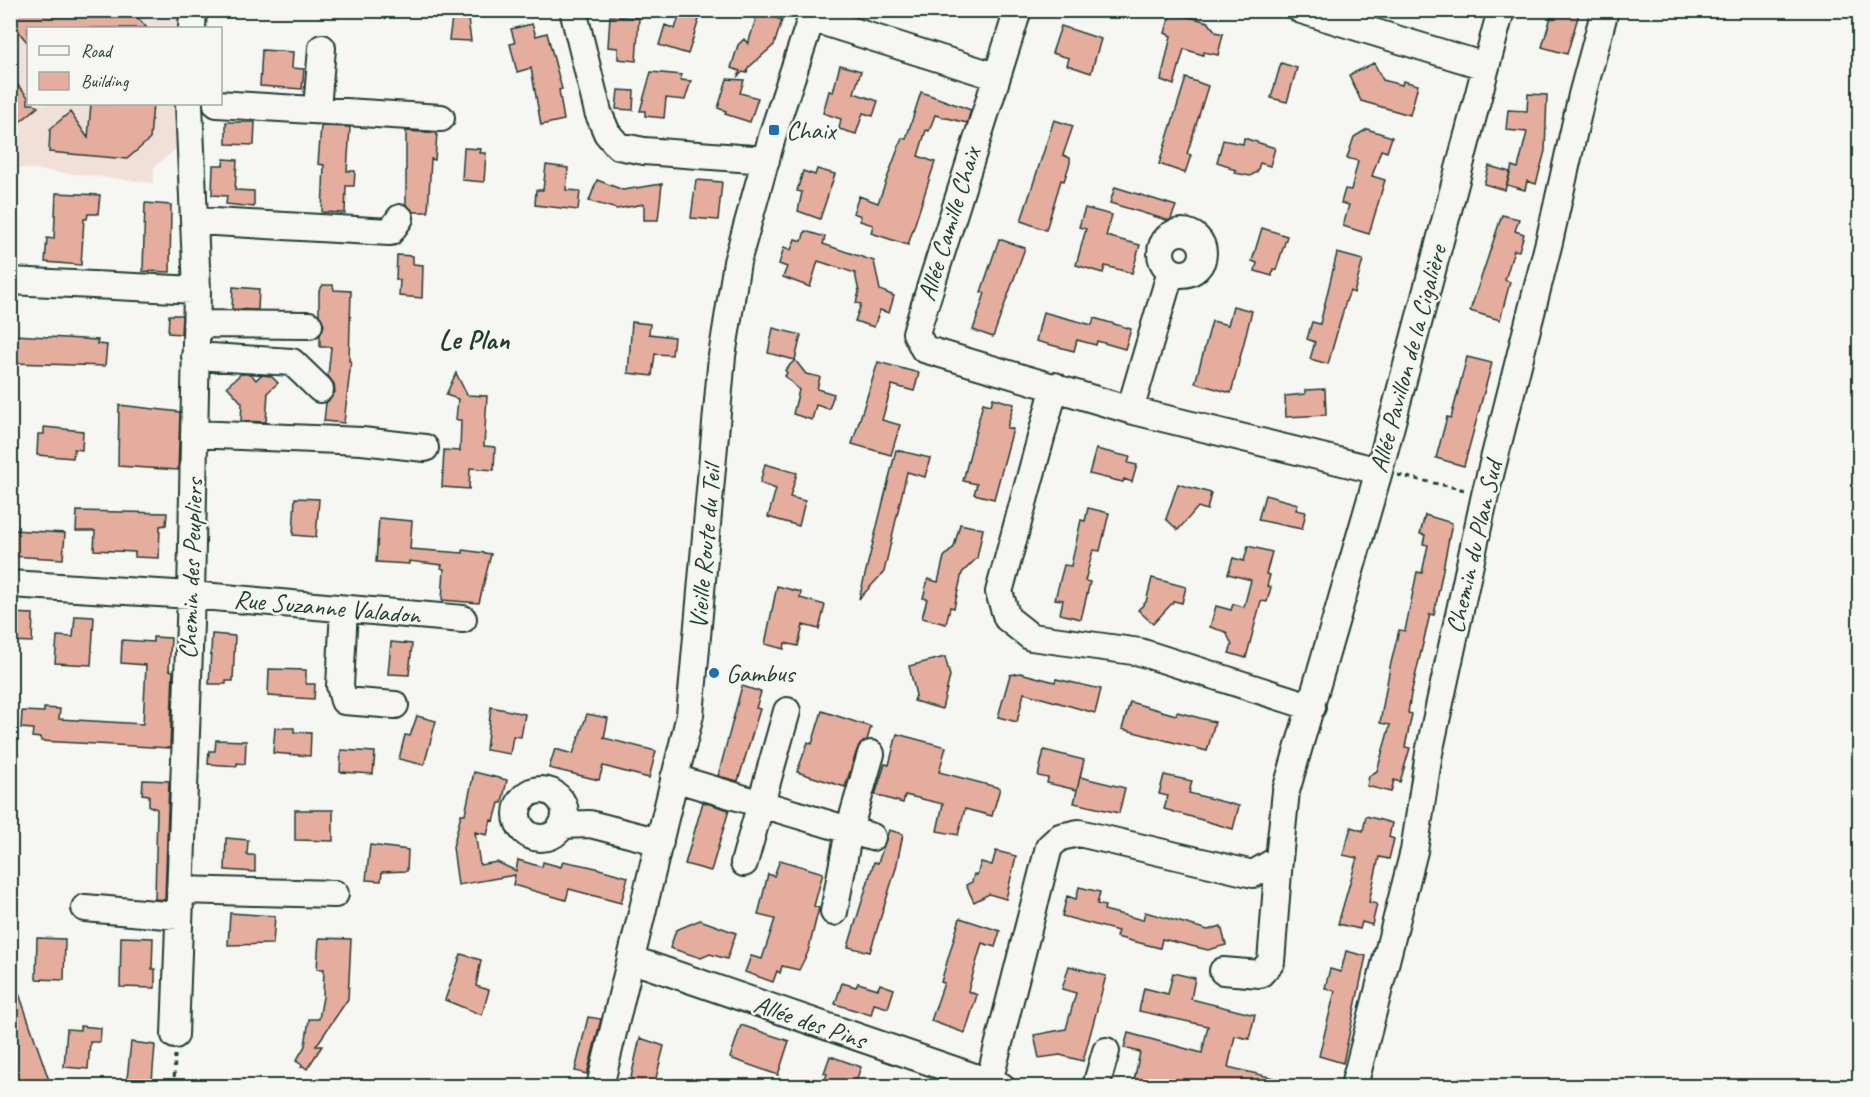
<svg xmlns="http://www.w3.org/2000/svg" width="1870" height="1097" font-family="Caveat,sans-serif">
<style>
.built{fill:#f1e0d8}
.building{fill:#e5ad9d;stroke:#1f3d34;stroke-width:1.5}
.lines{fill:none;stroke-linecap:round;stroke-linejoin:round}
.minor-casing{stroke:#1f3d34;stroke-width:30}
.path{stroke:#1f3d34;stroke-width:3;stroke-dasharray:4.5 4.5;stroke-linecap:butt}
.minor{stroke:#f6f6f2;stroke-width:26}
.poi-dot{fill:#1f6fb2;stroke:#f6f6f2;stroke-width:2}
.labels{text-anchor:middle;dominant-baseline:central;stroke-width:5;stroke-linejoin:round;paint-order:stroke}
.poi-label{font-size:26px;fill:#1f3d34;stroke:#f6f6f2;text-anchor:start}
.street-label{font-size:26px;fill:#1f3d34;stroke:#f6f6f2}
.quarter-label{font-size:28px;font-weight:bold;fill:#1f3d34;stroke:#f6f6f2}
</style>
<rect width="100%" height="100%" fill="#f6f6f2"/>
<filter id="ink" filterUnits="userSpaceOnUse"><feTurbulence type="fractalNoise" baseFrequency=".0167" numOctaves="2"/><feDisplacementMap in="SourceGraphic" scale="12" xChannelSelector="R" yChannelSelector="G"/><feConvolveMatrix kernelMatrix="1 2 1 2 8 2 1 2 1" color-interpolation-filters="sRGB"/></filter>
<g filter="url(#ink)">
<path class="built" d="M11 11H179L178 28H28V104H177V148L154 167 153 183 11 167Z"/>
<path class="building" d="M10 10H131L147 28H28V43L10 22Z
M681 10H702L688 54 659 45 665 25 675 29Z
M1556 10H1580L1567 54 1542 47 1551 17 1554 18Z
M758 12 782 20 774 45 748 68 747 73 743 72 738 76 740 71 731 68 738 45 744 39 748 44Z
M1171 12 1208 22 1216 32 1223 34 1218 55 1204 52 1203 55 1184 49 1174 85 1161 80 1171 36 1165 33Z
M610 16 639 18 636 61 618 59V48L608 47Z
M452 18 468 19 471 41 449 40Z
M532 24 536 36 547 33 562 89 559 90 564 120 541 125 531 68 517 72 510 44 515 43 511 29Z
M1061 26 1101 39 1091 73 1067 65 1069 58 1052 53Z
M262 50 293 52 292 68 304 69 302 89 260 86Z
M1281 63 1297 68 1287 102 1271 98Z
M1374 63 1383 80 1402 85 1403 81 1418 85 1410 115 1361 101 1349 75Z
M840 65 861 71 854 93 878 101 873 116 863 113 856 134 839 129 841 119 823 113 829 91 833 92Z
M651 72 682 75 680 80 691 81 685 100 666 98 664 118 645 116V111H640Z
M10 76 28 97V104H34L38 107 10 130Z
M1186 78 1208 86 1187 154 1191 155 1185 173 1159 164Z
M727 79 744 80 740 93 758 98 750 122 725 114 726 111 718 108Z
M618 90 634 91 633 110 616 109Z
M921 92 971 110 967 123 935 115 929 131 926 130 918 156 935 162 908 245 871 233 873 225 860 221 861 216 853 213 859 196 878 203 902 138 906 139Z
M1528 94 1547 95 1545 151 1536 184 1527 181 1525 190 1507 185 1512 166 1518 168 1527 132 1506 130 1508 110 1527 111Z
M91 104H153L150 139 127 159 49 152 50 129 70 112 88 138Z
M1054 120 1073 126 1063 155 1070 158V163L1064 181 1061 180 1046 230 1021 221Z
M226 122H255L254 145 226 144Z
M321 126 350 127 347 171H355L354 186H346L345 213 322 212 324 165 318 164Z
M1367 129 1392 137 1387 152 1381 150 1372 176 1385 180 1369 234 1343 226 1349 205 1341 203 1345 189 1351 190 1358 161 1347 158 1354 137Z
M406 131 437 133 435 160 431 159 428 212H413L406 205Z
M1244 138 1275 148 1270 166 1260 163 1257 172 1250 176 1235 173 1236 170 1229 168V166L1217 162 1223 140 1243 144Z
M464 148 481 149 480 153H486L484 182 462 180Z
M224 159 237 160 235 190 254 191V207L226 204 227 196 212 195 213 165H223Z
M546 165 568 168 566 190 580 191 578 210 535 205 536 190H543Z
M1489 166 1510 172 1505 190 1484 184Z
M817 169 835 174 820 219 798 211 802 192 797 191 803 171 815 175Z
M597 180 623 190 662 184 658 220H644V204L617 209 589 201Z
M696 180 722 182 718 220 691 218Z
M1115 187 1176 206 1170 221 1110 203Z
M56 193 100 195 98 214H88L87 219H84L81 265 45 262 47 238 54 239Z
M145 203 171 205 170 272 143 271Z
M1085 208 1112 215 1106 236 1140 245 1132 273 1105 266 1103 273 1076 265 1086 229 1079 227Z
M1502 215 1519 219 1515 231 1524 234 1519 251 1514 250 1505 280 1510 282 1500 320 1470 311Z
M1262 228 1287 236 1276 270 1273 269 1272 276 1255 271 1257 263 1252 261Z
M805 231 825 237 823 244 874 261 880 290 894 296 889 313 880 310 874 327 855 321 861 304 856 303 859 292 855 273 818 261 810 287 783 277 787 267 779 264 784 247 791 250 795 239 802 241Z
M999 239 1025 248 993 337 973 330 985 293 981 292Z
M1337 253 1363 260 1354 293 1350 291 1346 301 1328 364 1310 359 1315 342 1307 339 1312 322 1320 324Z
M397 255 413 256V264L423 265 422 298 399 296 400 280H396Z
M323 285H333L334 290 351 291 349 361H351L344 423 324 421 326 403 335 392 334 384 328 376 331 347H320V335L324 325 319 315V291Z
M233 287 259 289 258 310 232 309Z
M1233 306 1252 311 1231 393 1195 383 1212 321 1228 325Z
M1043 312 1092 325 1094 318 1131 329 1125 349 1097 341 1096 345 1077 340 1074 351 1036 341Z
M169 315H182L181 334 168 333Z
M632 322 650 324 649 334 674 337 672 355 655 354 652 376 628 373Z
M773 328 801 335 795 360 768 353Z
M15 335 98 340 97 344 107 345 105 366 13 363Z
M1467 357 1492 363 1464 466 1436 458 1447 417 1451 418Z
M795 360 806 374 820 377 817 389 834 394 829 409 816 405 812 420 793 414 799 390 785 376 787 373 785 370Z
M878 362 919 373 914 391 892 385 882 420 900 425 891 455 852 444Z
M456 373 467 395 487 396 484 446 495 447 494 470 470 468 469 489 442 487 444 450 460 451 461 420H456L458 399 446 395Z
M241 374H251L256 380 261 375 271 376 278 383 268 392 266 422 241 421 242 403 227 386Z
M1325 389 1326 415 1286 417 1285 396 1305 394V390Z
M993 398 1014 404 1007 428 1013 429 994 499 974 494 977 484 963 481 983 403 991 405Z
M119 405 180 412 178 470 118 466Z
M44 427 83 431 82 450 74 449 73 458 37 455 38 434H44Z
M1096 449 1130 457 1128 463 1137 465 1132 482 1124 479 1123 482 1089 474Z
M896 450 930 458 925 477 907 472 884 572 859 599Z
M765 464 797 473 790 497 805 501 799 526 768 517 776 489 760 483Z
M1178 484 1211 493 1207 510 1198 507 1178 530 1166 519Z
M1265 495 1298 504 1296 510 1306 512 1302 529 1258 520Z
M295 498 319 499 316 537 293 535Z
M1088 508 1109 513 1100 551 1093 550 1085 581 1090 582 1081 619 1060 614 1063 600 1055 599 1064 565 1071 566 1081 520 1085 521Z
M77 511 167 513 166 525 160 526 159 558 135 557V552L94 550 95 531H76Z
M1425 515 1452 523 1434 615 1430 614 1411 694 1408 713 1412 714 1405 747 1410 748 1400 782 1394 780 1391 792 1367 786 1369 776 1377 771 1390 725 1380 723 1390 667 1399 630 1405 631 1417 572 1422 573 1428 545 1423 544 1425 535 1420 534Z
M379 518 412 521 410 549 463 553V550L491 554 479 603 442 600 444 569 441 568 442 565 409 561V564L376 562Z
M960 524 983 529 977 558 962 573 954 608 950 607 946 624 922 618 927 599 923 598 928 579 938 582 944 557 954 547Z
M12 530 65 533 63 559 10 556Z
M1248 546 1272 552 1266 574 1270 575 1267 586 1271 587 1267 602 1261 601 1246 658 1229 653 1232 645 1226 632 1210 627 1216 606 1231 610 1233 604 1244 607 1251 580 1228 574 1233 558 1244 561Z
M1152 578 1186 587 1182 603 1174 601 1153 624 1138 610 1146 602Z
M777 586 801 592 800 598 825 605 819 629 803 625 798 646 785 643 784 649 765 644Z
M10 613 33 614 32 642 10 641Z
M75 616 94 617 91 665 55 663 57 636 73 637Z
M212 634 235 636 233 681H226V684H209Z
M153 637 171 638 169 670 173 671 170 748 41 741V738L32 737 33 729 21 728 22 711 44 712V708L60 709 59 719 143 724 146 665 121 663 122 640 153 642Z
M391 642 412 644 409 675 388 674Z
M945 657 950 676 942 709 914 701 916 695 909 666Z
M269 669 306 670V684H315L314 699 268 696Z
M1020 673 1055 682 1056 679 1101 689 1095 713 1024 693 1017 722 998 717 1010 675Z
M742 686 761 692 756 708 760 709 738 781 718 776Z
M1130 702 1176 715 1177 712 1215 722 1207 751 1122 729Z
M491 707 525 714 521 737 513 736 510 754 486 750Z
M822 711 871 727 867 740 857 750 845 787 797 772 808 742 812 744Z
M587 714 608 718 604 738 656 751 649 778 603 766 599 780 549 768 555 749 573 754Z
M417 716 436 721 424 765 399 759 405 735 410 736Z
M275 728H294V732L311 733 310 756 273 753Z
M897 734 946 747 939 772 1000 788 992 816 965 809 958 835 937 831 943 804 905 795 903 803 875 795 885 764 889 765Z
M216 740 246 741 245 764 237 763V766L208 764 209 751H215Z
M341 750 375 752 373 774 340 772Z
M1044 750 1084 760 1077 790 1047 783 1048 778 1038 776Z
M474 772 507 780 502 803H499L494 821 491 820 487 835 475 832 480 865 497 862 516 871 518 860 542 867 543 862 561 867 563 861 592 867 628 877 621 903 569 889 566 900 513 885 515 875 458 885 453 847 461 814H465Z
M1164 775 1192 781 1189 793 1239 806 1233 829 1164 809 1168 796 1159 794Z
M1080 777 1125 788 1119 813 1074 803Z
M143 780 169 781 165 900 155 899 157 809 149 806V795L142 794Z
M703 802 729 810 711 871 685 864Z
M295 810H333V841L295 840Z
M1366 816 1392 823 1389 837 1394 839 1389 859 1379 857 1369 902 1377 904 1372 925 1362 922 1360 929 1338 924 1357 858 1343 855 1351 827 1363 831Z
M889 830 903 834 896 868 870 952 848 947 874 862 878 863Z
M226 838 248 840 247 855H255V872L225 870Z
M370 845 408 850 407 871 382 872 381 881 366 880Z
M996 851 1016 856 1006 899 989 894 974 902 966 885 972 882 974 874 977 875 981 862 992 865Z
M780 860 823 873 814 906 819 908 808 952 799 970 782 966 780 973 777 971 773 982 745 972 751 956 762 959 775 919 758 915 768 874 774 876Z
M1079 887 1100 892 1097 904 1105 906 1104 910 1143 920 1145 912 1208 930 1221 926 1226 945 1208 950 1162 939 1160 948 1116 937 1118 931 1062 916 1067 896 1076 899Z
M230 913 275 916 273 944 228 945Z
M960 918 1000 931 995 947 982 943 968 991 977 995 965 1033 931 1021 944 983 941 982Z
M700 920 736 933 727 959 710 954 701 958 670 948 676 930Z
M121 937 153 938 152 969H155V988L120 987Z
M37 938 65 939 64 980 36 979Z
M319 938 351 939 348 999 316 1046H322L307 1069 303 1066 301 1068 302 1065 296 1061 305 1046 309 1019H319L323 997 324 969H317Z
M1346 951 1366 956 1343 1063 1319 1056 1335 991 1325 988 1330 969 1341 972Z
M461 954 481 960 476 986 489 990 482 1015 445 1000Z
M1069 966 1106 976 1083 1061 1060 1055 1039 1058 1034 1035 1066 1029 1076 993 1062 989Z
M1173 973 1195 978 1191 999 1255 1015 1249 1039 1235 1036 1228 1067 1286 1081 1285 1086H1133L1140 1052 1124 1048 1128 1033 1202 1053 1208 1026 1139 1011 1144 988 1168 994Z
M10 976H13L51 1086H10Z
M842 983 856 987 858 983 878 989 880 984 894 989 888 1008 874 1004 871 1015 835 1004Z
M588 1017 601 1019 587 1074 575 1071Z
M741 1025 789 1041 778 1075 730 1058Z
M80 1026 101 1028 100 1042H90L88 1069 64 1067 67 1029 80 1030Z
M640 1038 664 1046 654 1086H629Z
M131 1042 155 1045 152 1081 127 1079Z
M830 1056 861 1067 854 1086H823L827 1074 824 1073Z"/>
<g class="lines">
<g class="minor-casing">
<path id="minor" d="M573 10 598 112 607 133 618 146 644 151 766 160
M1018 10 916 333 924 349 1130 410 1379 471
M1301 10 1485 66
M811 18 995 76
M192 28 193 10
M217 104 441 118
M317 109 322 48
M196 221 390 232 400 218
M1161 253a21 21 0 1 1 42 0a21 21 0 1 1-42 0Z
M10 281 197 290
M196 324 309 325
M195 356 292 362 320 389
M1055 386 999 592 1007 618 1031 637 1140 652 1312 707
M1130 410 1171 271
M194 434 362 441 425 448
M10 584 191 595 463 619
M344 609 340 686 344 701 395 705
M674 778 872 837
M517 814a24 24 0 1 1 48 0a24 24 0 1 1-48 0Z
M562 825 590 824 660 842
M744 863 787 711
M180 890 335 894
M85 908 178 916
M834 912 849 830 871 754
M633 960 989 1082
M1223 971 1260 974 1271 962 1279 859
M175 1035 191 595 197 290 189 104
M600 1086 690 715 722 356 737 262 774 130 814 10
M1001 1086 989 1082 1049 847 1060 837 1079 833 1253 874 1279 859 1286 791 1379 471 1501 10
M1096 1086 1106 1051
M1354 1086 1414 851 1429 753 1485 495 1549 242 1582 95 1605 10"/>
</g>
<path class="path" d="M1398 475 1465 490
M174 1086 175 1055"/>
<use href="#minor" class="minor"/>
</g>
</g>
<g class="poi-dot">
<rect x="768" y="124" width="12" height="12" rx="3"/>
<circle cx="714" cy="673" r="6"/>
</g>
<g class="labels">
<g class="poi-label">
<text x="786" y="130">Chaix</text>
<text x="726" y="673">Gambus</text>
</g>
<g class="street-label">
<text transform="translate(949 224) rotate(-73)">Allée Camille Chaix</text>
<text transform="translate(1408 359) rotate(-75)">Allée Pavillon de la Cigalière</text>
<text transform="translate(705 547) rotate(-85)">Vieille Route du Teil</text>
<text transform="translate(1474 547) rotate(-77)">Chemin du Plan Sud</text>
<text transform="translate(191 569) rotate(-88)">Chemin des Peupliers</text>
<text transform="translate(327 607) rotate(5)">Rue Suzanne Valadon</text>
<text transform="translate(810 1022) rotate(19)">Allée des Pins</text>
</g>
<g class="quarter-label">
<text x="474" y="339">Le Plan</text>
</g>
</g>
<rect width="1870" height="1097" fill="none" stroke="#f6f6f2" stroke-width="36"/>
<rect x="18" y="18" width="1834" height="1061" fill="none" stroke="#1f3d34" stroke-width="2" filter="url(#ink)"/>
<rect x="27" y="27" width="195" height="78" fill="#f6f6f2" stroke="#a0aca6" stroke-width="1.5"/>
<rect x="39" y="46" width="30" height="9" fill="#f6f6f2" stroke="#a0aca6" stroke-width="1.5"/>
<text x="81" y="57" font-size="18" fill="#1f3d34">Road</text>
<rect x="39" y="72" width="30" height="18" fill="#e5ad9d" stroke="#a0aca6" stroke-width="1.5"/>
<text x="81" y="87" font-size="18" fill="#1f3d34">Building</text>
</svg>
